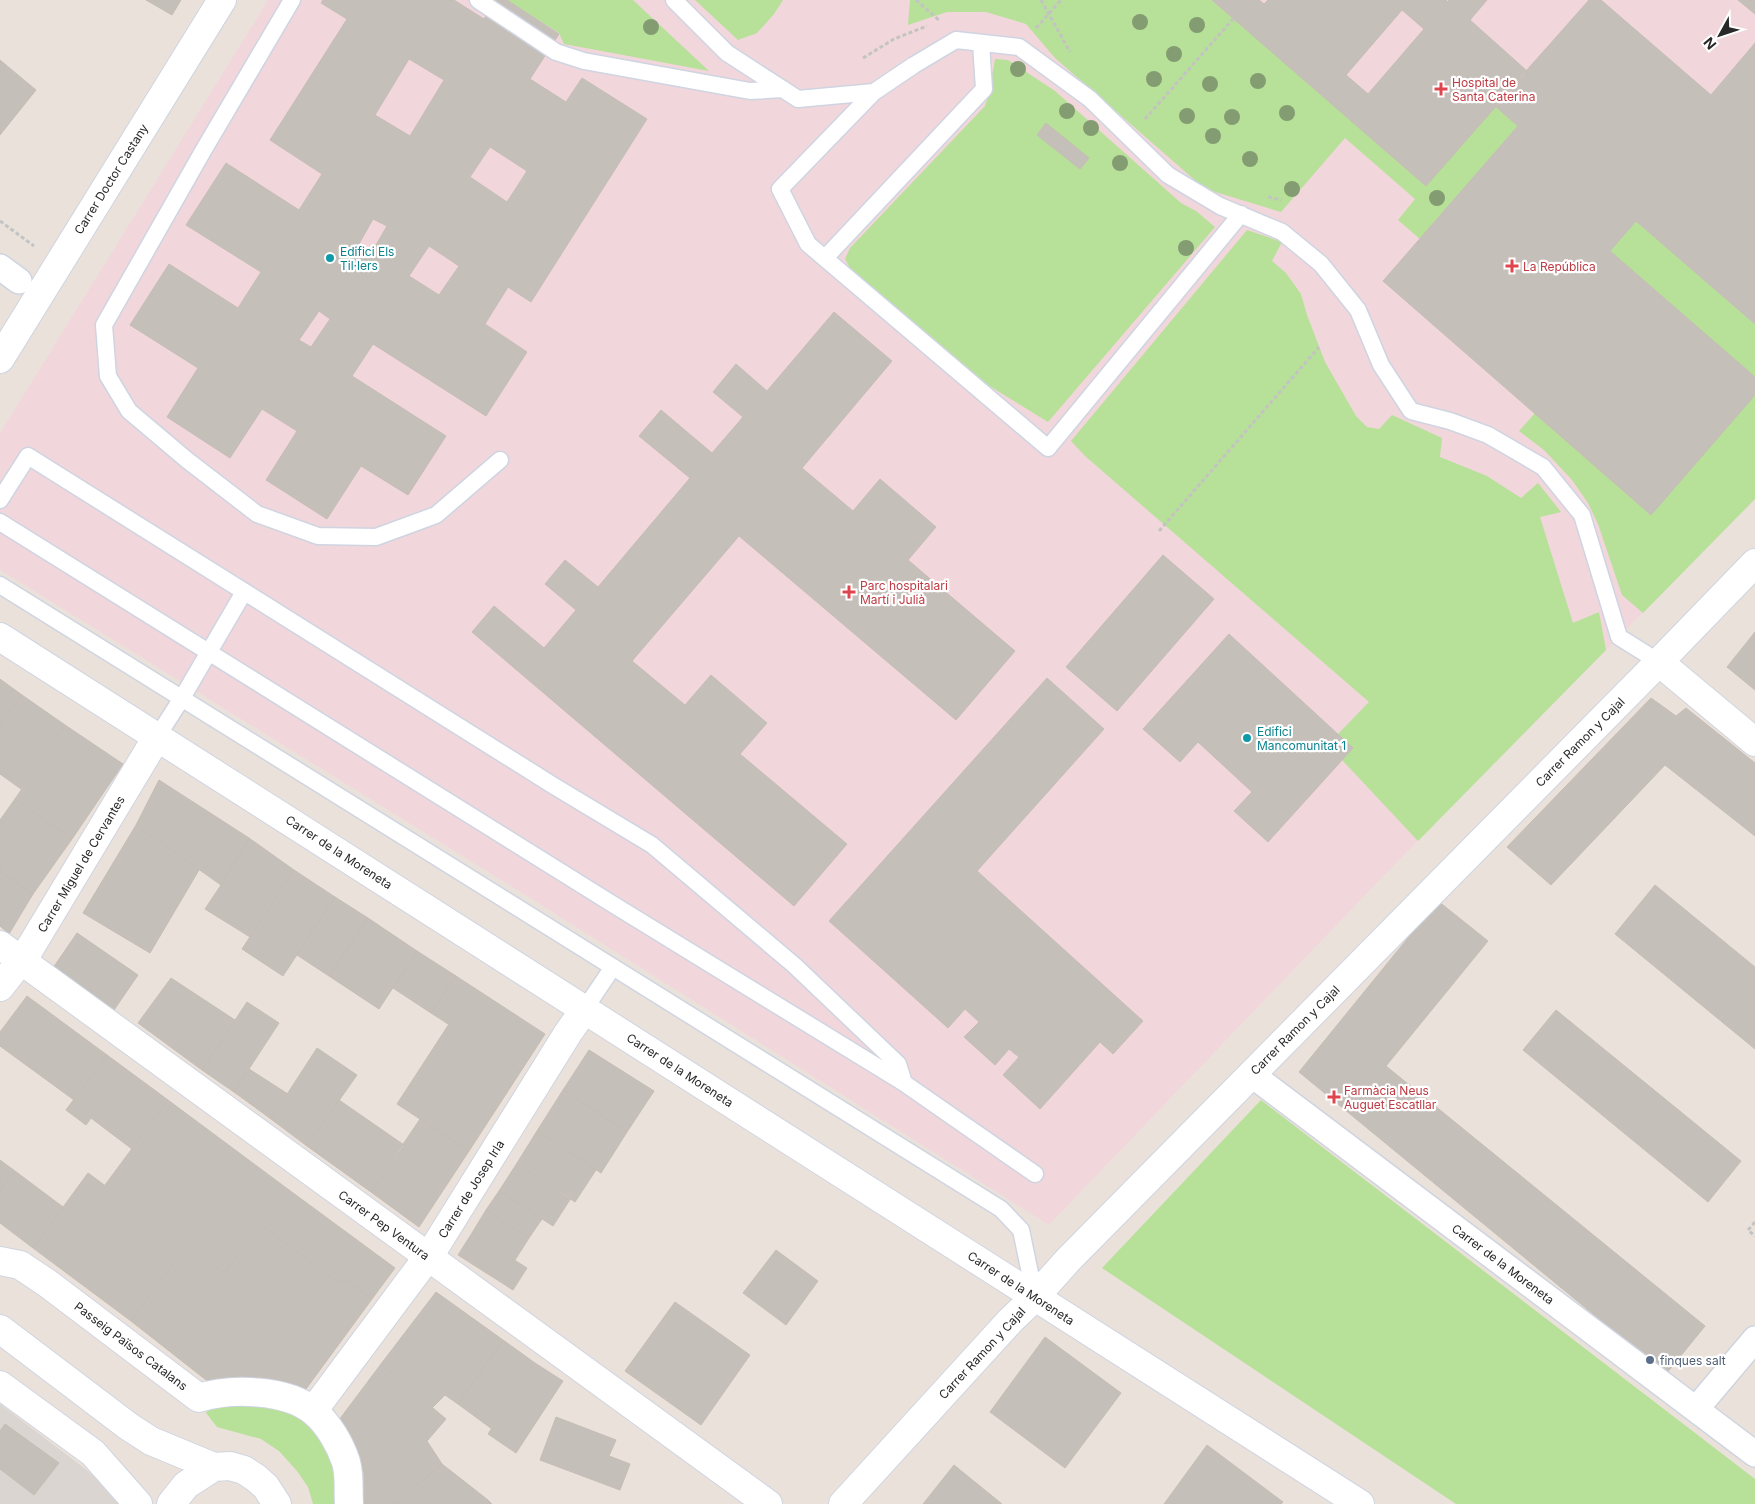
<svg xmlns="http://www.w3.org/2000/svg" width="1755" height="1504" font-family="Inter,sans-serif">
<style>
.medical{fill:#f1d7db}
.green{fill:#b7e098}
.plaza{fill:#dbd5d1}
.building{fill:#c5bfba;stroke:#c5bdb4;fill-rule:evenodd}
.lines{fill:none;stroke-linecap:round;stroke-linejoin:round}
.service-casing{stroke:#cfd4e1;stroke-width:19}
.pedestrian-casing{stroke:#cfd4e1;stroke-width:28}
.minor-casing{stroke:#cfd4e1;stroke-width:30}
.secondary-casing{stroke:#cfd4e1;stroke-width:30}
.path{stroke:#c3c3c3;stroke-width:3;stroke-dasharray:4 2.5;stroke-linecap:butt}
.service{stroke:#fff;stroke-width:16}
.pedestrian{stroke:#fff;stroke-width:25}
.minor{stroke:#fff;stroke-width:28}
.secondary{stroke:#fff;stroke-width:28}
.tree{fill:#849c72}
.health-dot{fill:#e0444e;stroke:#fff;stroke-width:2}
.culture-dot{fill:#0f9aa8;stroke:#fff;stroke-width:2}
.service-dot{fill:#5c6f8a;stroke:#fff;stroke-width:2}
.labels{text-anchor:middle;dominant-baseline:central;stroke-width:4.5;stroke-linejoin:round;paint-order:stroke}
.health-label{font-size:12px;fill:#be3a42;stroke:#fff;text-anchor:start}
.street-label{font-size:12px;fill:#282828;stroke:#fff}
.culture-label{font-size:12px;fill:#0d838f;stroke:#fff;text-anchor:start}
.service-label{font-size:12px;fill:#4e5e75;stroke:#fff;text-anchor:start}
</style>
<rect width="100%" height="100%" fill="#eae2da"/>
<path class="medical" d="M268 0H1755V499L1395 864 1049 1225 511 886 0 570V433Z"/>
<path class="green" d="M507 0H633L709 71 564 44 559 33Z
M695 0H783L774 14 757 33 738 40Z
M910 0H1212L1325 98 1495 106 1518 126 1420 239 1398 220 1415 199 1345 138 1281 212 1209 190 1197 182 1055 58 1026 24 986 12H947L908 25Z
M995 59 1008 60 1055 91 1181 203 1196 211 1215 227 1048 422 988 385 850 268 845 259 850 248 985 106 989 94Z
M1636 221 1755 324V377L1610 251Z
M1247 230 1282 242 1272 261 1286 273 1301 294 1307 315 1325 362 1356 416 1367 427 1379 429 1392 415 1442 438 1440 457 1487 476 1521 498 1538 483 1561 512 1540 517 1573 623 1599 612 1606 650 1418 841 1342 760 1353 748 1338 734 1369 702 1085 456 1071 441Z
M1755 395V499L1643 613 1622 595 1598 524 1588 503 1572 480 1544 450 1519 431 1535 413Z
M1261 1100 1755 1479V1504H1456L1102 1268Z
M261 1402 289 1410 324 1436 339 1481V1504H313L308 1487 297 1471 279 1451 261 1439 217 1427 206 1413 215 1403Z"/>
<path class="plaza" d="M0 1404 88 1471 116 1498 120 1504H0V1469L34 1495 59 1463 5 1424 0 1431Z"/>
<path class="building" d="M146 0H181L172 15Z
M323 0H454L484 19 496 0H507L559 34 530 79 566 102 582 78 647 119 531 302 508 287 485 324 527 352 486 416 373 344 352 376 446 436 408 495 361 466 327 519 266 480 297 431 262 409 230 458 167 417 198 368 130 325 169 264 238 308 261 272 186 225 226 163 299 210 322 174 270 140 347 19 321 3ZM409 59 444 80 410 136 375 115ZM490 147 527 171 507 202 470 177ZM373 219 387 226 372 252 359 244ZM429 246 459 266 439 295 409 276ZM319 311 330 319 311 347 299 340Z
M1212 0H1259L1264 4 1268 0H1446L1448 2 1449 0H1487L1470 20 1527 71 1426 186ZM1402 10 1424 29 1368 94 1346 75Z
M1589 0H1601L1711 95 1755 43V324L1636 221 1610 251 1755 377V395L1651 515 1383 281 1518 126 1495 106Z
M1738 0H1755V14Z
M0 60 36 90 0 135Z
M1046 123 1089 158 1080 169 1037 135Z
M834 312 892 361 802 468 853 511 880 479 936 527 908 560 1015 651 956 720 739 536 632 661 685 705 711 675 767 723 740 754 847 844 794 906 472 632 494 606 544 648 576 610 545 584 565 560 598 587 690 478 639 436 661 410 712 453 743 417 713 392 736 364 767 391Z
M1163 555 1214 599 1117 711 1066 667Z
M1755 632V690L1727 667Z
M1229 634 1353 748 1268 842 1234 811 1252 792 1198 742 1180 762 1143 729Z
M1047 678 1104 729 977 871 1143 1021 1113 1054 1100 1042 1040 1109 1003 1075 1019 1057 1009 1049 995 1065 964 1037 979 1022 965 1009 948 1028 829 921Z
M0 679 22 695 0 726Z
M22 695 65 725 21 789 0 774V726Z
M1651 698 1676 716 1686 708 1755 763V836L1665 765 1551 885 1507 847Z
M65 725 123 764 72 839 15 799Z
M159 780 249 838 221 885 136 825Z
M15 799 72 839 33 894 0 871V820Z
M136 825 199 870 150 953 83 913Z
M249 838 294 870 250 937 205 909 221 885Z
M294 870 335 897 283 976 242 949Z
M0 871 33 894 9 934 0 926Z
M1655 885 1755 967V1049L1615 934Z
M335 897 368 918 329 976 297 955Z
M1438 901 1488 941 1386 1066 1705 1326 1666 1374 1299 1072Z
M368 918 417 951 379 1009 329 976Z
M77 933 138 975 114 1010 53 968Z
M417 951 456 976 431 1013 393 988Z
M456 976 545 1034 521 1071 431 1013Z
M171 978 235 1020 202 1070 138 1023Z
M27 996 107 1055 74 1100 0 1046V1032Z
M247 1002 279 1023 234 1092 202 1070Z
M1556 1010 1741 1161 1708 1202 1523 1050Z
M449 1024 521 1071 469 1151 397 1104Z
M317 1048 357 1075 307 1146 271 1119Z
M589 1050 654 1091 627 1132 563 1090Z
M107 1055 168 1100 132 1149 91 1118 86 1125 66 1110Z
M249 1069 288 1094 271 1119 234 1092Z
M563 1090 627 1132 601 1173 537 1131Z
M168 1100 285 1187 225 1273 105 1185Z
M339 1100 404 1145 371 1192 307 1146Z
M420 1119 469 1151 419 1227 371 1192Z
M537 1131 596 1170 575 1202 517 1163Z
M0 1160 15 1171 0 1191Z
M517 1163 571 1198 553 1226 499 1191Z
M15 1171 63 1207 33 1248 0 1223V1191Z
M88 1173 187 1246 131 1321 33 1248Z
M285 1187 395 1268 372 1299 344 1278 340 1283 260 1224Z
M499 1191 542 1219 529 1238 486 1210Z
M486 1210 529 1238 515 1260 472 1233Z
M260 1224 340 1283 344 1278 372 1299 303 1393 215 1387 131 1321 187 1246 225 1273Z
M472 1233 527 1268 513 1290 458 1255Z
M776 1250 818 1281 786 1325 743 1293Z
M436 1292 503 1340 458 1404 445 1395 432 1408 381 1364Z
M675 1302 750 1355 701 1425 625 1371Z
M1045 1337 1121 1393 1065 1468 990 1412Z
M503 1340 535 1363 492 1429 458 1404Z
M535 1363 563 1381 516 1453 488 1434Z
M381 1364 446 1419 427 1441 442 1464 394 1504H363L364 1473 350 1437 339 1420Z
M556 1417 616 1440 609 1456 630 1464 620 1490 540 1460Z
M5 1424 59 1463 34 1495 0 1469V1431Z
M1207 1445 1283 1502 1281 1504H1164Z
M442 1464 488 1500 492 1504H394Z
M954 1465 1002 1504H923Z"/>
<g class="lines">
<g class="service-casing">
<path id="service" d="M292 0 203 151 104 325 108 376 129 411 187 460 257 514 318 536 376 537 436 515 500 460
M478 0 556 52 584 61 750 91 783 89
M674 0 727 53 798 99 874 92 914 65 956 40 1019 47 1090 99 1168 175 1220 206 1282 232 1321 264 1358 310 1381 365 1411 411 1450 421 1488 435 1543 467 1582 515 1619 637 1659 662
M874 92 780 189 808 244 1048 448 1241 214
M825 258 984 89 981 43
M0 500 28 456 554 786 652 845 794 965 898 1064 904 1083 614 905 0 522
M0 585 1001 1209 1021 1230 1035 1297
M157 737 182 698 244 592
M584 1010 613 967
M904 1083 1035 1174"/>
</g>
<g class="pedestrian-casing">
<path id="pedestrian" d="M0 267 19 281
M1251 1074 1755 1454
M1696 1409 1755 1339"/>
</g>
<g class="minor-casing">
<path id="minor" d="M0 359 222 0
M0 637 1360 1504
M1659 662 1755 742
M0 945 768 1504
M0 987 27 953 157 737
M0 1261 20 1265 47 1283 199 1398C231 1388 286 1389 313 1411 328 1423 340 1444 346 1462 350 1476 348 1490 349 1504
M313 1411 433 1250 568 1033 584 1010
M843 1504 1010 1321 1035 1297 1068 1260 1659 662 1755 563"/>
</g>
<g class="secondary-casing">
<path id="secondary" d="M0 1329 128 1426 151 1441 214 1467 230 1466 244 1470 256 1478 266 1487 277 1504
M0 1385 93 1453 138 1504
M171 1504 186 1485 214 1467"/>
</g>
<path class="path" d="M916 0 940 21
M1041 0 1070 52
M1036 28 1061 0
M863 58 894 39 927 26
M1145 119 1233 19
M1268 197 1282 200
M0 221 34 246
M1159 531 1319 347
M1755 1222 1748 1230 1755 1236"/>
<use href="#service" class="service"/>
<use href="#pedestrian" class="pedestrian"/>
<use href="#minor" class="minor"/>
<use href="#secondary" class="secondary"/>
</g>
<g class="tree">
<circle cx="1140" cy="22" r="8"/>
<circle cx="1197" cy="25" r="8"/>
<circle cx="651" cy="27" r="8"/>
<circle cx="1174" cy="54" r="8"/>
<circle cx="1018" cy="69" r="8"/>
<circle cx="1154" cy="79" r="8"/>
<circle cx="1258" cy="81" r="8"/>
<circle cx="1210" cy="84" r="8"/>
<circle cx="1067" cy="111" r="8"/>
<circle cx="1287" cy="113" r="8"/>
<circle cx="1187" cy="116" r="8"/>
<circle cx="1232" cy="117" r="8"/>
<circle cx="1091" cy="128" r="8"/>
<circle cx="1213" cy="136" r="8"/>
<circle cx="1250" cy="159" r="8"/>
<circle cx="1120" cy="163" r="8"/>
<circle cx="1292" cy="189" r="8"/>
<circle cx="1437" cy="198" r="8"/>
<circle cx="1186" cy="248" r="8"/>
</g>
<g class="health-dot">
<path d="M1438.5 81.5h5v5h5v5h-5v5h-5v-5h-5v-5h5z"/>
<path d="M1509.5 258.5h5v5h5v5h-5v5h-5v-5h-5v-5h5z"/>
<path d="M846.5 584.5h5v5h5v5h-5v5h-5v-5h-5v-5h5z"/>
<path d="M1331.5 1089.5h5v5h5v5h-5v5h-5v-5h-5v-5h5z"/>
</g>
<g class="culture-dot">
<circle cx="330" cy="258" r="5"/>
<circle cx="1247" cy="738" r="5"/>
</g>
<circle class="service-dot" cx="1650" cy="1360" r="5"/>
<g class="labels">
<g class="health-label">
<text x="1452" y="82">Hospital de<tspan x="1452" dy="14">Santa Caterina</tspan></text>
<text x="1523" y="266">La República</text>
<text x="860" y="585">Parc hospitalari<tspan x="860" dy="14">Martí i Julià</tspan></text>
<text x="1344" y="1090">Farmàcia Neus<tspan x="1344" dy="14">Auguet Escatllar</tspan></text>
</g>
<g class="street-label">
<text transform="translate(111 179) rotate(-58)">Carrer Doctor Castany</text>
<text transform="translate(1580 742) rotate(-45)">Carrer Ramon y Cajal</text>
<text transform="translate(339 852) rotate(33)">Carrer de la Moreneta</text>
<text transform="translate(81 864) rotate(-59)">Carrer Miguel de Cervantes</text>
<text transform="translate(1295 1030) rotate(-45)">Carrer Ramon y Cajal</text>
<text transform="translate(680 1070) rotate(33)">Carrer de la Moreneta</text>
<text transform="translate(471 1189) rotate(-58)">Carrer de Josep Irla</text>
<text transform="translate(384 1225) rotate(36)">Carrer Pep Ventura</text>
<text transform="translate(1503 1264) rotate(37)">Carrer de la Moreneta</text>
<text transform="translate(1021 1288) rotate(33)">Carrer de la Moreneta</text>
<text transform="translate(131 1346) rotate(37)">Passeig Països Catalans</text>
<text transform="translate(982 1353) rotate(-47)">Carrer Ramon y Cajal</text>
</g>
<g class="culture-label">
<text x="340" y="251">Edifici Els<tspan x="340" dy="14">Til·lers</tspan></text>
<text x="1257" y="731">Edifici<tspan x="1257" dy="14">Mancomunitat 1</tspan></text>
</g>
<g class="service-label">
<text x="1660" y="1360">finques salt</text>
</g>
</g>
<g transform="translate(1720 35) rotate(230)" stroke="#ffffff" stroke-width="4" paint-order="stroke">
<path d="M0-4L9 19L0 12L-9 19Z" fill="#282828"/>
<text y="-8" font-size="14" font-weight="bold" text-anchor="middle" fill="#282828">N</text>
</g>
</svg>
